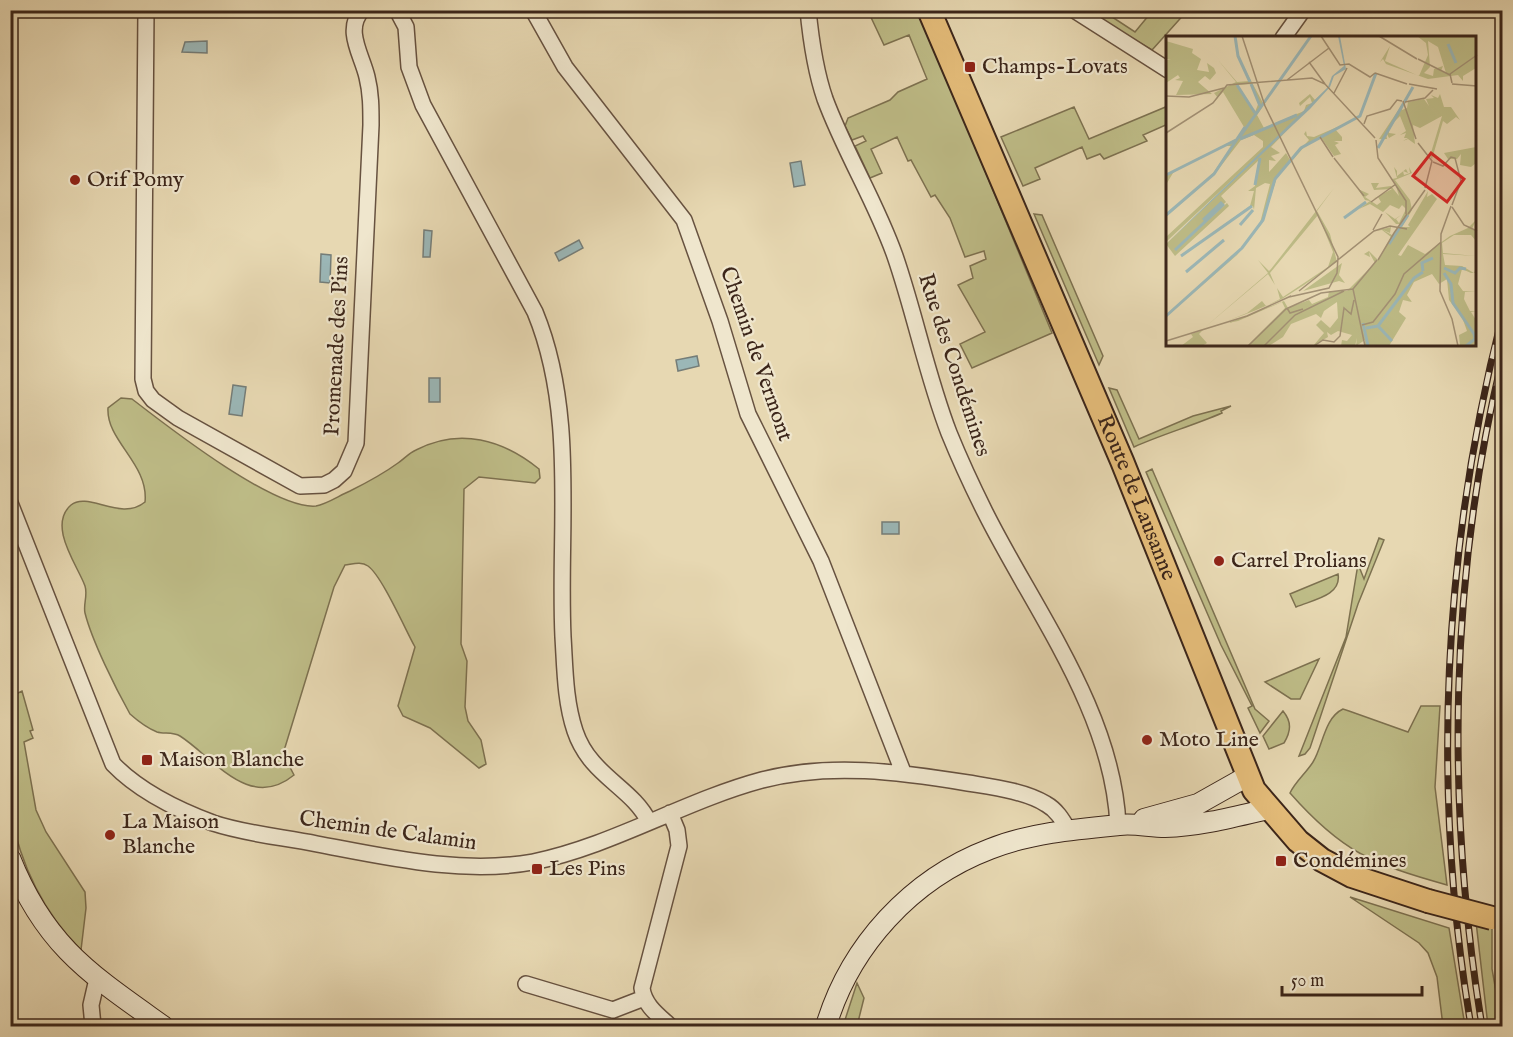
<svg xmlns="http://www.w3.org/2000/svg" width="1513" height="1037" font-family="'IM FELL English',serif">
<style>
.green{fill:#bebc87;stroke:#7d7150;stroke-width:1.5}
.water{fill:#9bb7b7;stroke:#757d78;stroke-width:1.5}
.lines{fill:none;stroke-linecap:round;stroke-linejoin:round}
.street-casing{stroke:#675240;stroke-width:18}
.secondary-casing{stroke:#3c261a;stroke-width:22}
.primary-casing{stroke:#3c261a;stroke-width:26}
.street{stroke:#efe6cd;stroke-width:15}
.secondary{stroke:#efe6cd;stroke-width:20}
.primary{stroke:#e4bc79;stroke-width:22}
.rail-casing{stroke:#3c261a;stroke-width:7}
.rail{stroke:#efe6cd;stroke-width:4.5;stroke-dasharray:14;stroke-linecap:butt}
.primary-bridge-casing{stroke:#3c261a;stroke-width:26;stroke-linecap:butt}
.primary-bridge{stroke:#e4bc79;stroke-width:22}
.poi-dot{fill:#8f2418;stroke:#efe6cd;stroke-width:2}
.labels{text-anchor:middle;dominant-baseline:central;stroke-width:4.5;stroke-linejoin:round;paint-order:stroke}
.poi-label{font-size:22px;fill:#3c261a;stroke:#efe6cd;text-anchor:start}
.street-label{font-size:22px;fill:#3c261a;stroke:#efe6cd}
.inset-river{fill:none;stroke:#9bb7b7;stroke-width:3}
.inset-road{fill:none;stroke:#a39175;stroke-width:1.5}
.view{fill:#d62828;fill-opacity:0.15;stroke:#d62828;stroke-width:3}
.inset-edge{fill:none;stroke:#3c261a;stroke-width:3}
</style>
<rect width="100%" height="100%" fill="#e7d8b2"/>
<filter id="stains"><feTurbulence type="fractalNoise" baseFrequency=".00333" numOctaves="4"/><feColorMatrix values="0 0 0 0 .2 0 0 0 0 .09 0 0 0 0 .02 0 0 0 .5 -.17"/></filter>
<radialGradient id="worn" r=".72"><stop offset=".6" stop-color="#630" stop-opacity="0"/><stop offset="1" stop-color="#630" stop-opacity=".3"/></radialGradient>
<path class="green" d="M868 11H919L1052 333 972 368 960 344 985 332 958 285 973 278 970 266 986 259 984 251 965 257 950 218 935 195 931 197 911 160 908 161 897 137 871 149 882 173 870 178 855 146 866 141 863 136 852 140 845 126 848 118 890 100 898 92 927 79 909 35 884 45Z
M1103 11 1135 32 1149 15 1145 11H1187L1152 50 1096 17 1097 12Z
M1168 106V124L1143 135 1147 141 1104 159 1100 154 1087 159 1082 147 1035 168 1040 179 1023 186 1001 137 1074 107 1089 139Z
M1034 214 1042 215 1103 356 1099 365Z
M1109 388 1117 390 1139 439 1193 416 1231 406 1221 411 1222 413C1192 426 1163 434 1134 447Z
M121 398 132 399C167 426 274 510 316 506 327 504 340 495 350 491 366 483 383 474 398 463 404 459 409 453 416 450 460 427 503 440 539 469L540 478 535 483 479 477 464 489 461 644 467 661 465 707 468 721 481 740 486 764 479 768 430 728 403 716 398 706 415 647C405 629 382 576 368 566 361 561 353 564 345 565L334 587 283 754 294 775C249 812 213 757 180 736 173 732 164 734 157 732 147 728 139 722 130 714 116 689 92 641 85 613 83 605 88 595 85 586 78 566 47 526 71 505 88 491 121 522 145 502 149 464 106 441 108 408Z
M1152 469 1255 709 1269 721 1260 733 1248 708 1252 706 1221 645 1146 472Z
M1379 538 1384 540 1358 604 1310 748 1305 754 1299 756 1346 637 1358 564 1364 579Z
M1338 574C1342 596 1312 600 1296 607L1290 594Z
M1319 659 1300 699H1291L1265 682Z
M22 691 33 730 30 731 33 738 24 742 36 810 46 832 85 892 86 908 81 950C42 911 20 864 10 810V697Z
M1421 706H1440L1435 787 1447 885C1372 864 1342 852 1290 793 1295 782 1306 773 1313 762 1323 746 1324 718 1343 709L1349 711 1408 732Z
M1283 711C1292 722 1291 731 1284 743L1269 749 1263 736Z
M1350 897 1449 928 1465 1026H1443L1437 977 1428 953 1419 943Z
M1475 913 1492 918V969L1502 1026H1488Z
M857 983 864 998 857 1026H843Z"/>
<path class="water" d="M207 41V53L182 52 185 42Z
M801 161 805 185 794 187 790 163Z
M424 230 432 231 430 257H423Z
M579 240 583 248 559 261 555 253Z
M321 254 331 255 330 283 320 282Z
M697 356 699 366 678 371 676 360Z
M429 378H440V402H429Z
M233 385 246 387 242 416 229 414Z
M882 522H899V534H882Z"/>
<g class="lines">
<g class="street-casing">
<path id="street" d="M146 10 143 379 146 391 153 400 178 418 300 486 324 485 334 480 344 471 356 443 371 125C371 108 371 93 367 77 362 55 344 30 362 10
M397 10 406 27 409 67 423 105 535 312C577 414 558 530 563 637 565 669 565 701 575 731 590 776 632 787 649 822
M533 10 565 67 684 220 720 321 748 414 821 561 903 772
M808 10C811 41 815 70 825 99 845 153 876 202 895 256 915 314 927 376 949 433 960 460 972 486 985 512 1034 610 1113 712 1118 825
M1074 10 1168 70
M1283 38 1303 10
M10 503 113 764C139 791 178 810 213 823 246 834 282 837 317 844 386 857 463 875 533 862 612 846 684 801 762 780 830 762 900 772 968 783 992 787 1025 791 1046 804 1057 810 1063 821 1069 831
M670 813 677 830 679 846 642 988C644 1005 658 1015 670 1026
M526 984 613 1010 644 998
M93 1026 91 1005 97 979"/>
</g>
<g class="secondary-casing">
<path id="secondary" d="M1144 819 1198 804 1246 777
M10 858C45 946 90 974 163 1026
M826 1026C850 946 911 879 990 849 1030 833 1077 829 1119 825 1134 823 1150 827 1165 827 1200 826 1234 817 1268 809"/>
</g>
<g class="primary-casing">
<g id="primary">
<path id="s1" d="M929 10 1122 461 1254 790 1298 841 1322 860 1352 876 1428 901"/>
</g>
</g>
<use href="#street" class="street"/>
<use href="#secondary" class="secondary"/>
<use href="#primary" class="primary"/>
<g class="rail-casing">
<path id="rail" d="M1471 1026C1431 790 1443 549 1502 317
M1482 1026C1446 806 1449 578 1502 360"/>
</g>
<use href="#rail" class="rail"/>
<g class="primary-bridge-casing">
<path id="primary-bridge" d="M1428 901 1492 918"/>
</g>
<use href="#primary-bridge" class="primary-bridge"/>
</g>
<g class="poi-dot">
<rect x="964" y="61" width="12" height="12" rx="3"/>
<circle cx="75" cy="180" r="6"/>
<circle cx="1219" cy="561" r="6"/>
<circle cx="1147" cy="740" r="6"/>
<rect x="141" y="754" width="12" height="12" rx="3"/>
<circle cx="110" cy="835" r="6"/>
<rect x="1275" y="855" width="12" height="12" rx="3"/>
<rect x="531" y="863" width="12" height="12" rx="3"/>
</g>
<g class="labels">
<g class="poi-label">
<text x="982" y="67">Champs-Lovats</text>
<text x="87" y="180">Orif Pomy</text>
<text x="1231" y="561">Carrel Prolians</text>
<text x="1159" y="740">Moto Line</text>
<text x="159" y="760">Maison Blanche</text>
<text x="122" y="822">La Maison<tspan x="122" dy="25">Blanche</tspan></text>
<text x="1293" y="861">Condémines</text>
<text x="549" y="869">Les Pins</text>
</g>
<g class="street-label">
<text transform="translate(337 346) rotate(-87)">Promenade des Pins</text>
<text transform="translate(756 354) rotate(71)">Chemin de Vermont</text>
<text transform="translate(954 365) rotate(72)">Rue des Condémines</text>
<text stroke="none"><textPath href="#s1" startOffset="530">Route de Lausanne</textPath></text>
<text transform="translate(388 831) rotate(8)">Chemin de Calamin</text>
</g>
</g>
<g transform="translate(1166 36)">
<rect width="310" height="310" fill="#e7d8b2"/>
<path d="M69 0 74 24 97 67 114 45 91 79 98 92 138 75 140 69 146 67 144 61 134 70 133 67 144 58 149 64 161 53 143 72 0 206V201L97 111V105L88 99 75 104 48 139 0 181 47 137 66 110H56L18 130 7 137 1 147 0 139 70 103 78 91 57 56 47 67 52 62 48 57 70 46 52 24 71 46 83 45 72 22ZM85 48 93 66 89 76 72 49ZM251 0H310V32L297 40V45L292 39 262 43 220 28 217 23 214 26 224 10 219 25 253 40 262 19 260 7ZM262 5 272 11 280 37 275 35 277 30 268 33 267 40 258 37 264 31ZM0 5 27 13 26 17 35 23 31 34 43 36 41 27 48 32 50 37 44 44 39 40 32 46 46 58 10 59 17 45 9 44 14 42 12 39 0 47V24L5 23H0ZM274 58 278 71H285L294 84 290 81 281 88 277 85 266 123 264 120 276 80 254 92 247 89 249 108 242 103 237 105 242 102H238L240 97 234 99 240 95 234 80 222 92 223 97 230 98 223 102 220 96 221 103H213L237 67 236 74 241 72 242 66 258 63 263 70 260 63 268 62 265 59 272 62ZM134 81 105 111 114 117 105 120 110 125 103 124V136L120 117 124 124 143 104 138 98 140 95 141 100 148 101 192 82 169 93 176 101V105H168L173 107 169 109 175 118 168 120 154 100 139 110 111 141 97 186 71 219 0 281 70 219 94 187 104 148 99 147 90 152 88 174 87 170 14 220 84 170 88 155H82L89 150 93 124 55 160 60 166 8 215 61 167 63 170 9 220 0 208ZM310 111V127L305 131 294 129 295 118 291 123H282L278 117ZM228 131 231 135V140L240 133 242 137 237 135 238 139 244 137 243 131 246 137 229 144 244 164 246 174 236 191H244L242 189 262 155 261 161 266 158 271 163 232 219 235 220 242 209 259 218 284 200 302 192 310 184 306 193 310 195V205L305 199H288L276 207 277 217 310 220 277 218 279 229 296 230 308 237 310 231V237H305L296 233 292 248 297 255 310 256H299L298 263 304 275H310L305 276 310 284V310H294L293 299 301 295 296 281 283 264 281 243 273 248 266 238 248 246 241 259 246 266 237 264 233 276 240 282 223 310H199V304L190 310 191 302 189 310H175L176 304 181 305 186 299 172 295 165 299 161 296 162 301 147 310 158 297 150 289 155 284 164 292 172 282 171 266 158 275 155 282 150 278 125 288 117 301 103 310H81L119 272 116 266 72 285 62 287 118 265 122 272 143 264 146 268 162 261 163 255H181L209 227 203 216 204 221 198 218 203 215 212 224 225 201 216 194 209 195 225 191 224 197 217 194 226 199V203L240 180 234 188H230L219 176 229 183 235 179 230 183 233 187 240 173 236 169 233 173 224 169 217 176 204 168 193 173 204 165 199 164 192 153 203 158 199 161 211 169 215 166 212 161 207 163 226 153 208 154 205 147H213L210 152 225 150 233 160 230 150H226L230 149 226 143 231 142ZM168 152 151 175 164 198 171 226 138 249 116 263 88 275 61 285 81 277 96 265 100 270 114 263 111 252 117 261 162 231 167 216 152 179 104 237 109 249 102 238 38 292 102 237 92 224 103 235 105 233ZM176 227 173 239 179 247 173 245 137 255ZM37 294 33 298 41 307 36 310H15L27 301 25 298Z" fill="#bebc87" fill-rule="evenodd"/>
<path d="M172 0H174L180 33 168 40 164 51 144 73 0 208 162 51 166 40 178 30Z" fill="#9bb7b7"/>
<path class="inset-river" d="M69 0 72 20 84 46M282 8 290 27M85 48 94 70M71 49 89 77M73 102 145 0M74 103 131 79M212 112 247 51M0 139 70 104M89 149 94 122M0 179 48 138 79 91M178 182 200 166M37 184 56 166M74 189 87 174M223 208 242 179M9 214 58 168M15 220 86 170M278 232 289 237 294 232 300 233M257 235 256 227 267 222M20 236 58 204M278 237 285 248 287 267 308 298 309 303 300 310M0 280 76 212 97 184 109 143 135 112 194 80 210 37M197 287 202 310M213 291 226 305M200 292 212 290 248 242 257 236"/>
<path class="inset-road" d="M76 0 99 70 172 221 171 237 163 252 123 261M155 0 174 29 183 28 204 41 209 37M213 0 251 23M252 23 284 39M143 26 159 48M209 37 241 48M121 44 163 12M286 47 284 38 311 19M243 48 271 53M286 48 311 50M168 57 181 32M0 60 23 61 58 52M237 65 250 103M239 66 259 62 267 54M198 88 201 80 224 73 231 64 236 65M0 97 47 67 61 49 146 42 159 48 209 102M154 101 167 121M210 104 212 122 240 165V178M252 107 266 125 259 152M168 122 198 160M267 126 277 130 285 121 289 122 295 145 286 169M205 166 230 148M285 170 275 198 274 255 286 283 292 310M286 171 298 189 311 195M242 178 259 154M207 194 216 178M228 197 241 178M212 224 228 197M133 255 208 195 224 190 241 193M121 272 124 277 137 273M196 289 207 286 229 258 238 238 275 206M0 305 81 280 125 260M82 310 120 273 155 257 187 253M98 310 129 279 178 255M148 310 157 304 168 306 174 300 178 272 185 278 188 264M199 310 187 253 211 224"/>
<path class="view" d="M265 117 298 143 281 166 247 140Z"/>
<rect width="310" height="310" class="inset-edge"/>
</g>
<rect width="1513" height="1037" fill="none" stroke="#e7d8b2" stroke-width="36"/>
<rect x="12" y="12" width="1489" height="1013" fill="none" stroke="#3c261a" stroke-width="3"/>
<rect x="18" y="18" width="1477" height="1001" fill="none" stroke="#3c261a" stroke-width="1.5"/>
<path d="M1282 986v9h140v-9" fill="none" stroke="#3c261a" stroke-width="3"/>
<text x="1291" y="986" font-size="18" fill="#3c261a" stroke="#efe6cd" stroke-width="4.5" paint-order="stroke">50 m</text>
<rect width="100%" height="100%" filter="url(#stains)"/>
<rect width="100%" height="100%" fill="url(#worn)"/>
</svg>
